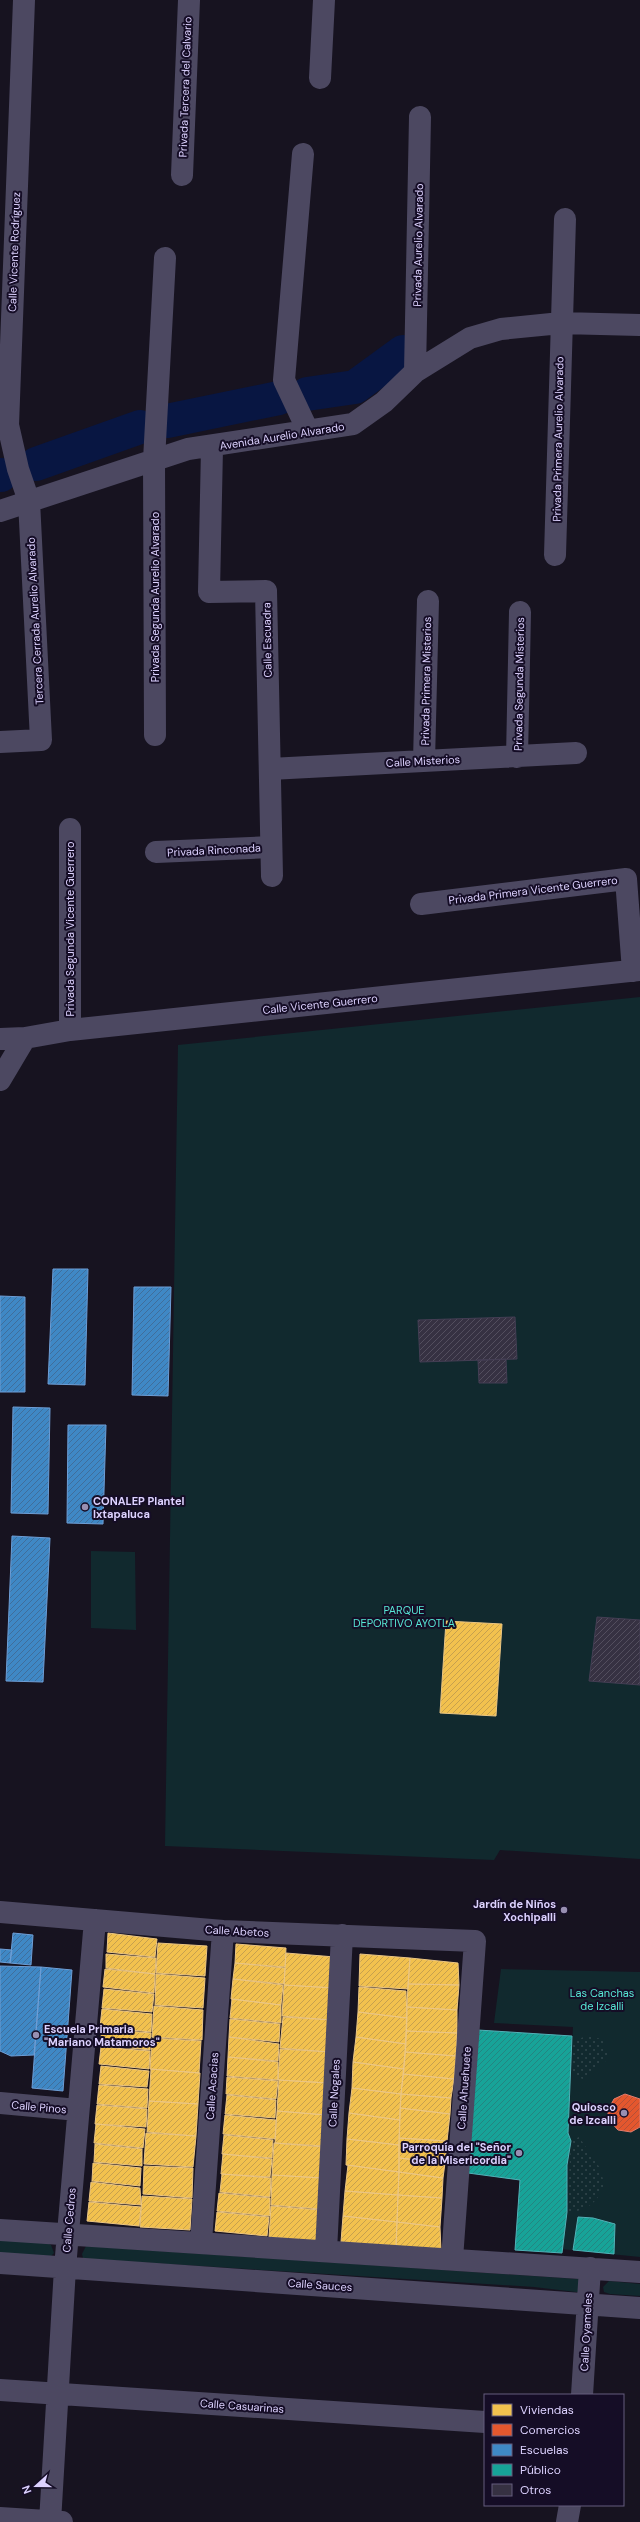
<svg xmlns="http://www.w3.org/2000/svg" width="640" height="2522" font-family="'DM Sans',sans-serif">
<style>
.park{fill:#11292e}
.garden{fill:url(#garden-dots)}
.homes{fill:url(#homes-hatch);stroke:#ecc683}
.shops{fill:url(#shops-hatch);stroke:#e27c6d}
.schools{fill:url(#schools-hatch);stroke:#6e9ed6}
.public{fill:url(#public-hatch);stroke:#52b1b7}
.lines{fill:none;stroke-linecap:round;stroke-linejoin:round}
.river{stroke:#081642;stroke-width:34}
.building{fill:url(#building-hatch);stroke:#443e54}
.minor{stroke:#4c4861;stroke-width:22}
.poi-dot{fill:#988fb1;stroke:#150d26;stroke-width:1.5}
.labels{text-anchor:middle;dominant-baseline:central;stroke-width:4;stroke-linejoin:round;paint-order:stroke}
.street-label{font-size:11px;fill:#ddd2ff;stroke:#150d26}
.poi-label{font-size:11px;font-weight:bold;fill:#ddd2ff;stroke:#150d26;text-anchor:end}
.park-label{font-size:11px;fill:#57e7d5;stroke:#150d26}
</style>
<defs>
<pattern id="garden-dots" width="8" height="8" patternUnits="userSpaceOnUse"><rect width="8" height="8" fill="#11292e"/><path d="M2 2h.1M6 6h.1" fill="none" stroke="#33474d" stroke-width="1.8" stroke-linecap="round"/></pattern>
<pattern id="homes-hatch" width="6" height="6" patternUnits="userSpaceOnUse"><rect width="6" height="6" fill="#f2c14e"/><path d="M-1 1l2-2M0 6l6-6M5 7l2-2" fill="none" stroke="#c6a04e"/></pattern>
<pattern id="shops-hatch" width="6" height="6" patternUnits="userSpaceOnUse"><rect width="6" height="6" fill="#e4572e"/><path d="M-1 1l2-2M0 6l6-6M5 7l2-2" fill="none" stroke="#b35037"/></pattern>
<pattern id="schools-hatch" width="6" height="6" patternUnits="userSpaceOnUse"><rect width="6" height="6" fill="#3f88c5"/><path d="M-1 1l2-2M0 6l6-6M5 7l2-2" fill="none" stroke="#406e9b"/></pattern>
<pattern id="public-hatch" width="6" height="6" patternUnits="userSpaceOnUse"><rect width="6" height="6" fill="#17a398"/><path d="M-1 1l2-2M0 6l6-6M5 7l2-2" fill="none" stroke="#248581"/></pattern>
<pattern id="building-hatch" width="6" height="6" patternUnits="userSpaceOnUse"><rect width="6" height="6" fill="#363142"/><path d="M-1 1l2-2M0 6l6-6M5 7l2-2" fill="none" stroke="#534e5e"/></pattern>
</defs>
<rect width="100%" height="100%" fill="#171320"/>
<path class="park" d="M640 997V1859L500 1850 494 1860 165 1846 178 1045Z
M91 1551 135 1552 136 1630 91 1628Z
M501 1969 640 1972V2257L561 2249 573 2027 494 2023Z
M0 2240 47 2243 51 2245 54 2253 51 2256 0 2254Z
M86 2246 578 2279 583 2281 581 2292H576L534 2287 88 2259 83 2258 82 2254Z
M609 2281 640 2284V2296L610 2294 604 2292 603 2287Z"/>
<path class="garden" d="M587 2036 602 2039 609 2059 594 2068 583 2079 571 2075 572 2041Z
M579 2137 600 2168 605 2187C595 2203 587 2212 567 2212L571 2141Z"/>
<path class="homes" d="M446 1621 502 1624 496 1716 440 1713Z
M108 1933 157 1939 155 1957 107 1952Z
M158 1943 207 1946 205 1976 156 1973Z
M236 1944 286 1948 285 1967 235 1963Z
M286 1953 335 1957 334 1988 284 1985Z
M106 1954 156 1958 155 1974 106 1968Z
M360 1954 410 1958 408 1989 359 1986Z
M410 1958 458 1963 459 1985 408 1984Z
M235 1963 285 1968 284 1984 233 1979Z
M105 1969 155 1974 154 1993 103 1987Z
M156 1974 205 1978 203 2008 155 2005Z
M233 1979 283 1985 281 2005 231 1999Z
M408 1984 459 1985 457 2010 407 2007Z
M284 1985 334 1988 331 2020 282 2016Z
M359 1987 406 1991 407 2018 358 2012Z
M104 1989 154 1994 152 2012 102 2008Z
M232 1999 281 2005V2023L230 2018Z
M154 2006 203 2010 202 2040 152 2037Z
M407 2007 457 2010V2033L406 2031Z
M102 2009 152 2014 151 2032 100 2027Z
M358 2012 407 2018 406 2044 356 2037Z
M283 2017 332 2020 330 2052 280 2048Z
M230 2019 280 2024 279 2042 229 2037Z
M102 2029 151 2033 150 2050 100 2045Z
M406 2031 457 2033 456 2056 405 2052Z
M229 2037 279 2044 278 2061 228 2057Z
M356 2037 406 2044 404 2069 353 2062Z
M152 2038 201 2041 199 2073 150 2069Z
M101 2047 150 2051 149 2069 99 2064Z
M280 2049 330 2052 328 2083 278 2080Z
M405 2052 456 2056 454 2079 403 2074Z
M228 2057 278 2062V2080L227 2076Z
M353 2062 404 2069 401 2094 352 2088Z
M101 2066 149 2071 147 2087 99 2084Z
M151 2069 200 2073 198 2104 149 2101Z
M403 2074 454 2079 451 2098 401 2094Z
M227 2077 278 2081 276 2099 226 2094Z
M279 2080 328 2083 326 2115 277 2111Z
M99 2085 148 2089 147 2108 97 2104Z
M352 2088 401 2094 400 2120 349 2113Z
M401 2094 451 2098 450 2114 400 2108Z
M227 2095 276 2100 275 2118 225 2114Z
M149 2101 198 2104 196 2136 147 2132Z
M97 2105 147 2109 146 2127 95 2124Z
M400 2108 450 2114 447 2141 399 2138Z
M277 2111 326 2115 324 2146 275 2143Z
M349 2113 400 2120 399 2145 347 2139Z
M225 2115 276 2120 275 2139 223 2134Z
M96 2124 145 2129 143 2148 94 2143Z
M146 2133 196 2136 193 2167 144 2164Z
M224 2135 273 2140 272 2158 222 2154Z
M399 2138 447 2141 445 2163 399 2158Z
M347 2139 399 2145V2172L346 2165Z
M274 2143 324 2147 322 2178 272 2175Z
M95 2144 142 2149V2166L94 2162Z
M223 2154 272 2159 270 2177 221 2174Z
M399 2158 445 2163 443 2178 399 2172Z
M93 2163 141 2168 140 2186 92 2181Z
M348 2165 399 2172 398 2195 345 2191Z
M144 2166 193 2168 192 2198 143 2194Z
M399 2172 443 2178 442 2198 398 2195Z
M222 2174 271 2178 270 2197 220 2192Z
M272 2175 322 2178 320 2209 271 2205Z
M91 2182 140 2188 141 2205 89 2201Z
M345 2191 398 2195 397 2222 343 2216Z
M219 2193 270 2198V2216L217 2211Z
M398 2195 442 2198 440 2227 397 2222Z
M142 2196 192 2199 190 2230 140 2227Z
M89 2202 141 2207 139 2226 87 2221Z
M271 2206 320 2210 318 2241 269 2237Z
M217 2212 269 2217 267 2236 215 2231Z
M343 2216 397 2222 396 2246 341 2242Z
M397 2222 440 2227 441 2251 396 2246Z"/>
<path class="shops" d="M625 2094 640 2099V2127L631 2132 618 2130 610 2121 608 2116V2110L614 2099Z"/>
<path class="schools" d="M53 1269H88L85 1385 48 1384Z
M134 1287H171L168 1396 132 1395Z
M0 1296 25 1297V1392H0Z
M13 1407 50 1408 48 1514 11 1513Z
M68 1425H106L103 1524 67 1523Z
M12 1536 50 1538 43 1682 6 1681Z
M13 1933 33 1935 31 1965 10 1963Z
M0 1949 12 1950 10 1963 0 1962Z
M0 1966 41 1967 34 2055 11 2056 0 2051Z
M41 1967 72 1970 63 2091 32 2088Z"/>
<path class="public" d="M478 2030 572 2036 568 2133 571 2141 567 2165V2212L562 2253 515 2250 520 2180 468 2173Z
M578 2217 593 2218 615 2224 614 2254 573 2250Z"/>
<g class="lines">
<path class="river" d="M307 394 355 387 403 352
M167 421 279 398
M36 464 140 427
M0 475H1"/>
</g>
<path class="building" d="M515 1317 517 1359 420 1362 418 1320Z
M506 1359 507 1383H479L478 1360Z
M597 1617 640 1620V1685L589 1681Z"/>
<g class="lines">
<path class="minor" d="M320 78 324 0
M303 154 284 380 308 431
M182 175 189 0
M415 372 420 117
M212 448 209 592 266 591 272 876
M0 511 188 449 353 424 384 402 415 372 470 338 501 329 561 323 640 325
M555 555 565 219
M155 735 154 460 165 258
M0 742 41 740 29 501 18 469 8 425 24 0
M517 757 520 612
M424 761 428 601
M270 769 576 753
M156 852 271 847
M421 904 626 879 633 971
M70 1030V829
M0 1039 25 1038 70 1030 640 970
M0 1080 25 1038
M0 1912 223 1931 475 1941 452 2259
M0 2103 78 2110
M0 2230 640 2272
M201 2242 223 1931
M326 2251 342 1935
M0 2263 640 2308
M0 2390 485 2422
M582 2395 590 2268
M0 2518 62 2522
M50 2522 65 2268 95 1920
M567 2522 570 2505"/>
</g>
<g class="poi-dot">
<circle cx="85" cy="1507" r="4"/>
<circle cx="564" cy="1910" r="4"/>
<circle cx="36" cy="2035" r="4"/>
<circle cx="624" cy="2113" r="4"/>
<circle cx="519" cy="2153" r="4"/>
</g>
<g class="labels">
<g class="street-label">
<text transform="translate(185 87) rotate(-88)">Privada Tercera del Calvario</text>
<text transform="translate(418 245) rotate(-89)">Privada Aurelio Alvarado</text>
<text transform="translate(14 252) rotate(-88)">Calle Vicente Rodríguez</text>
<text transform="translate(282 436) rotate(-9)">Avenida Aurelio Alvarado</text>
<text transform="translate(558 439) rotate(-89)">Privada Primera Aurelio Alvarado</text>
<text transform="translate(155 597) rotate(-90)">Privada Segunda Aurelio Alvarado</text>
<text transform="translate(35 621) rotate(-93)">Tercera Cerrada Aurelio Alvarado</text>
<text transform="translate(267 640) rotate(-91)">Calle Escuadra</text>
<text transform="translate(426 681) rotate(-89)">Privada Primera Misterios</text>
<text transform="translate(519 684) rotate(-89)">Privada Segunda Misterios</text>
<text transform="translate(423 761) rotate(-3)">Calle Misterios</text>
<text transform="translate(214 850) rotate(-3)">Privada Rinconada</text>
<text transform="translate(533 890) rotate(-7)">Privada Primera Vicente Guerrero</text>
<text transform="translate(70 929) rotate(-90)">Privada Segunda Vicente Guerrero</text>
<text transform="translate(320 1004) rotate(-6)">Calle Vicente Guerrero</text>
<text transform="translate(237 1931) rotate(3)">Calle Abetos</text>
<text transform="translate(212 2086) rotate(-86)">Calle Acacias</text>
<text transform="translate(464 2088) rotate(-86)">Calle Ahuehuete</text>
<text transform="translate(334 2093) rotate(-87)">Calle Nogales</text>
<text transform="translate(39 2107) rotate(5)">Calle Pinos</text>
<text transform="translate(69 2220) rotate(-85)">Calle Cedros</text>
<text transform="translate(320 2285) rotate(4)">Calle Sauces</text>
<text transform="translate(586 2332) rotate(-87)">Calle Oyameles</text>
<text transform="translate(242 2406) rotate(4)">Calle Casuarinas</text>
</g>
<g class="poi-label">
<text x="93" y="1501" text-anchor="start">CONALEP Plantel<tspan x="93" dy="13">Ixtapaluca</tspan></text>
<text x="556" y="1904">Jardín de Niños<tspan x="556" dy="13">Xochipalli</tspan></text>
<text x="44" y="2029" text-anchor="start">Escuela Primaria<tspan x="44" dy="13">"Mariano Matamoros"</tspan></text>
<text x="616" y="2107">Quiosco<tspan x="616" dy="13">de Izcalli</tspan></text>
<text x="511" y="2147">Parroquía del "Señor<tspan x="511" dy="13">de la Misericordia"</tspan></text>
</g>
<g class="park-label">
<text x="404" y="1610">PARQUE<tspan x="404" dy="13">DEPORTIVO AYOTLA</tspan></text>
<text x="602" y="1993">Las Canchas<tspan x="602" dy="13">de Izcalli</tspan></text>
</g>
</g>
<rect x="484" y="2394" width="140" height="112" fill="#150d26" stroke="#655c7d"/>
<rect x="492" y="2404" width="20" height="12" fill="#f2c14e" stroke="#655c7d"/>
<text x="520" y="2414" font-size="12" fill="#ddd2ff">Viviendas</text>
<rect x="492" y="2424" width="20" height="12" fill="#e4572e" stroke="#655c7d"/>
<text x="520" y="2434" font-size="12" fill="#ddd2ff">Comercios</text>
<rect x="492" y="2444" width="20" height="12" fill="#3f88c5" stroke="#655c7d"/>
<text x="520" y="2454" font-size="12" fill="#ddd2ff">Escuelas</text>
<rect x="492" y="2464" width="20" height="12" fill="#17a398" stroke="#655c7d"/>
<text x="520" y="2474" font-size="12" fill="#ddd2ff">Público</text>
<rect x="492" y="2484" width="20" height="12" fill="#363142" stroke="#655c7d"/>
<text x="520" y="2494" font-size="12" fill="#ddd2ff">Otros</text>
<g transform="translate(36 2486) rotate(249)" stroke="#150d26" stroke-width="3" paint-order="stroke">
<path d="M0-3L7 15L0 10L-7 15Z" fill="#ddd2ff"/>
<text y="-6" font-size="11" font-weight="bold" text-anchor="middle" fill="#ddd2ff">N</text>
</g>
</svg>
